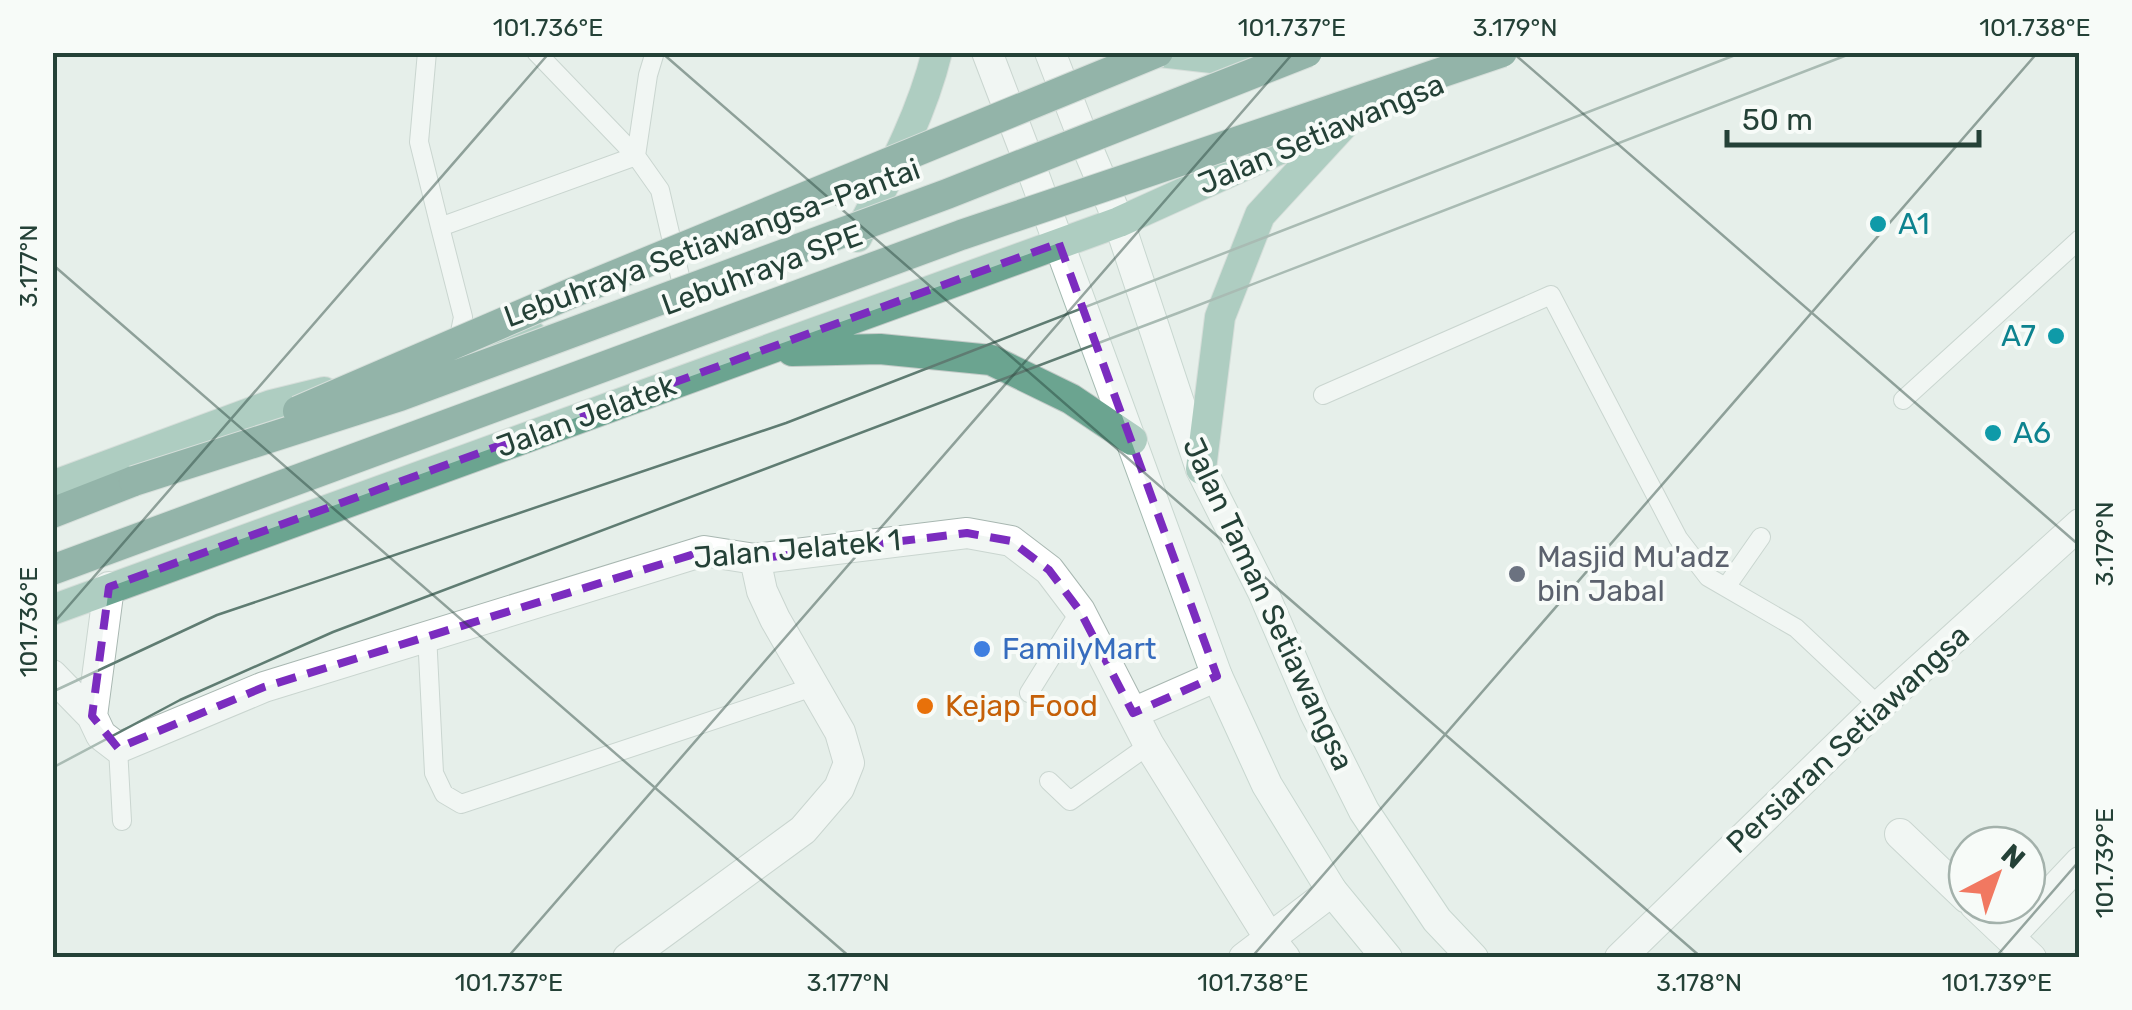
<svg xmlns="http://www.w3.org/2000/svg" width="2132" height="1010" font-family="Rubik,sans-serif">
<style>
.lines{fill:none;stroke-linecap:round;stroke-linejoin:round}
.service-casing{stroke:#a8b7b1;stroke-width:20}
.minor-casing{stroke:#a8b7b1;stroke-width:32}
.secondary-casing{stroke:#a4bab1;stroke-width:32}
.primary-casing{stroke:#c2cac7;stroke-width:32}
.motorway-casing{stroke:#c2cac7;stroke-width:32}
.service{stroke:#fff;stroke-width:18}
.minor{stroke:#fff;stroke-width:30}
.secondary{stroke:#fff;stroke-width:30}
.primary{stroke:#6ba490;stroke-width:30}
.motorway{stroke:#306d5b;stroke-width:30}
.tram{stroke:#5f7c72;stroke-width:2.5}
.motorway-bridge-casing{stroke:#c2cac7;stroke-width:32;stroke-linecap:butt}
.motorway-bridge{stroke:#306d5b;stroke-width:30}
.marked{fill:none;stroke:#7b2cbf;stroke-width:8;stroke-dasharray:20 12;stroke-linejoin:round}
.ticks{fill:none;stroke:#244137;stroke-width:2.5;stroke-opacity:0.45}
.culture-dot{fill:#0f9aa8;stroke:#f7fbf8;stroke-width:4}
.worship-dot{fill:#6b7280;stroke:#f7fbf8;stroke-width:4}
.shop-dot{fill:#3f7fe0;stroke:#f7fbf8;stroke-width:4}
.food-dot{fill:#e8710a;stroke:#f7fbf8;stroke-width:4}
.labels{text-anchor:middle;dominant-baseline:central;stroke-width:8;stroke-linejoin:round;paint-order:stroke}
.street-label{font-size:30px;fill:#244137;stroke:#f7fbf8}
.culture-label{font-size:30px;fill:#0d838f;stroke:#f7fbf8;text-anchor:start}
.worship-label{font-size:30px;fill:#5b616d;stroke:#f7fbf8;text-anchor:start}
.shop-label{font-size:30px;fill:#366cbe;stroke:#f7fbf8;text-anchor:start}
.food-label{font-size:30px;fill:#c56008;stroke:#f7fbf8;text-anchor:start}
.neatline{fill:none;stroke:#244137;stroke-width:4}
.ticks-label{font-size:25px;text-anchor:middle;fill:#244137}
</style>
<rect width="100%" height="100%" fill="#e6efea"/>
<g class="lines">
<g class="service-casing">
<path id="service" d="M427 52 419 142 440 227
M536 52 636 156
M636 156 648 75 655 52
M457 347 463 317 440 227 636 156 660 190 683 289
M1323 395 1551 295 1678 538 1708 577 1796 628 1879 706
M1903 400 2080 239
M1726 587 1761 537
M427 634 434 773 444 794 461 804 813 687
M1029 693 1080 611
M118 748 122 821
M1049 781 1070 801 1149 745"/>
</g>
<g class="minor-casing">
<path id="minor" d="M987 52 1032 170
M1050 52 1082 135
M52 675 92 716 101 735 118 748 264 687 704 551 755 559 967 533 1011 541 1049 570 1080 611 1149 745 1270 939 1285 958
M1133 713 1217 676
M92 716 109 587
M1900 834 1967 898
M1975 905 2031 958
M2009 937 2080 862
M628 958 803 830 839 788 849 763 840 732 775 619 762 591 755 559
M1244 958 1332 891
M1620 958 1879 706 2080 524"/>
</g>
<g class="secondary-casing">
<path id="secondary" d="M1082 135 1119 222 1201 469 1263 592 1315 713 1364 811 1437 920 1473 958
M1032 170 1217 676 1267 785 1332 891 1387 958"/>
</g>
<g class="primary-casing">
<path id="primary" d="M1160 52 1247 62
M857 237C888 177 921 118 937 52
M792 351 880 349 991 360 1071 399 1132 440
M436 362 531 335
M1201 469 1220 317 1260 215 1343 125
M52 486 271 405 324 392
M52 610 1119 222 1362 112"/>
</g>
<g class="motorway-casing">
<path id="motorway" d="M52 513 134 481"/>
</g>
<use href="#service" class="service"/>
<use href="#minor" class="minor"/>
<use href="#secondary" class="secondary"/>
<use href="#primary" class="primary"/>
<use href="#motorway" class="motorway"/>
<path class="tram" d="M52 692 217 615 786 423 1743 52
M52 768 180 700 333 632 1178 313 1855 52"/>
<g class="motorway-bridge-casing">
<path id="motorway-bridge" d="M298 411 567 295 1158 52
M134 481 400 396 947 194 1307 52
M52 570 961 235 1502 52"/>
</g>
<use href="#motorway-bridge" class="motorway-bridge"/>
</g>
<path d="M0 0H2132V1010H0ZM1059 243 1217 676 1133 713 1080 611 1049 570 1011 541 967 533 755 559 704 551 264 687 118 748 92 716 109 587Z" fill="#e6efea" fill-opacity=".55" fill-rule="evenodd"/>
<path class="marked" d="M1059 243 1217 676 1133 713 1080 611 1049 570 1011 541 967 533 755 559 704 551 264 687 118 748 92 716 109 587Z"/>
<path class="ticks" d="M661 52 1702 958M1512 52 2080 546M52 264 851 958M52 625 550 52M507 958 1294 52M1251 958 2038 52M1995 958 2080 860"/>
<g class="culture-dot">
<circle cx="1878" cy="224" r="10"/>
<circle cx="2056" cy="336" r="10"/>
<circle cx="1993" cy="433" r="10"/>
</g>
<circle class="worship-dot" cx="1517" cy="574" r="10"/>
<circle class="shop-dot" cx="982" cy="649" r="10"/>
<circle class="food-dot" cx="925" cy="706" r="10"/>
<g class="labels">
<g class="street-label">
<text transform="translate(1321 134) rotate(-23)">Jalan Setiawangsa</text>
<text transform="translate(712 243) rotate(-20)">Lebuhraya Setiawangsa–Pantai</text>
<text transform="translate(762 270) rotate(-20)">Lebuhraya SPE</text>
<text transform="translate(586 416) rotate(-20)">Jalan Jelatek</text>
<text transform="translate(797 549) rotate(-5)">Jalan Jelatek 1</text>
<text transform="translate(1268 604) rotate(65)">Jalan Taman Setiawangsa</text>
<text transform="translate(1848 739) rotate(-43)">Persiaran Setiawangsa</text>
</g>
<g class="culture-label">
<text x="1898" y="224">A1</text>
<text x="2036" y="336" text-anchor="end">A7</text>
<text x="2013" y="433">A6</text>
</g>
<g class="worship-label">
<text x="1537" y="557">Masjid Mu'adz<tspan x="1537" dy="34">bin Jabal</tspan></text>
</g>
<g class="shop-label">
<text x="1002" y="649">FamilyMart</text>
</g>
<g class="food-label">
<text x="945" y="706">Kejap Food</text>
</g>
</g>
<rect width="2132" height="1010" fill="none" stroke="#f7fbf8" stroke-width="110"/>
<g transform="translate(1997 875) rotate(41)"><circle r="48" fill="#f7fbf8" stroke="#a3b1ab" stroke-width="2.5"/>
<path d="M0-8L18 38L0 25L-18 38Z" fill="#f17861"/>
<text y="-15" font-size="28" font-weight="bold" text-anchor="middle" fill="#244137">N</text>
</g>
<path d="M1727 130v15h252v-15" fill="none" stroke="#244137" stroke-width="5"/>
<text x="1742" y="130" font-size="30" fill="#244137" stroke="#f7fbf8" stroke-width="8" paint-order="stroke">50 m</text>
<rect x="55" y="55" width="2022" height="900" class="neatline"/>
<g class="ticks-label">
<text x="548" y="36">101.736°E</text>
<text x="1292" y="36">101.737°E</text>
<text x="1515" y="36">3.179°N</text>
<text x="2035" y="36">101.738°E</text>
<text transform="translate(28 266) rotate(-90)" y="9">3.177°N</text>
<text transform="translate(2104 544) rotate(-90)" y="9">3.179°N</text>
<text transform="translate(28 622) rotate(-90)" y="9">101.736°E</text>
<text transform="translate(2104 863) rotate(-90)" y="9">101.739°E</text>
<text x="509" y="991">101.737°E</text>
<text x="848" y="991">3.177°N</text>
<text x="1253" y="991">101.738°E</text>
<text x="1699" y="991">3.178°N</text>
<text x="1997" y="991">101.739°E</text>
</g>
</svg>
